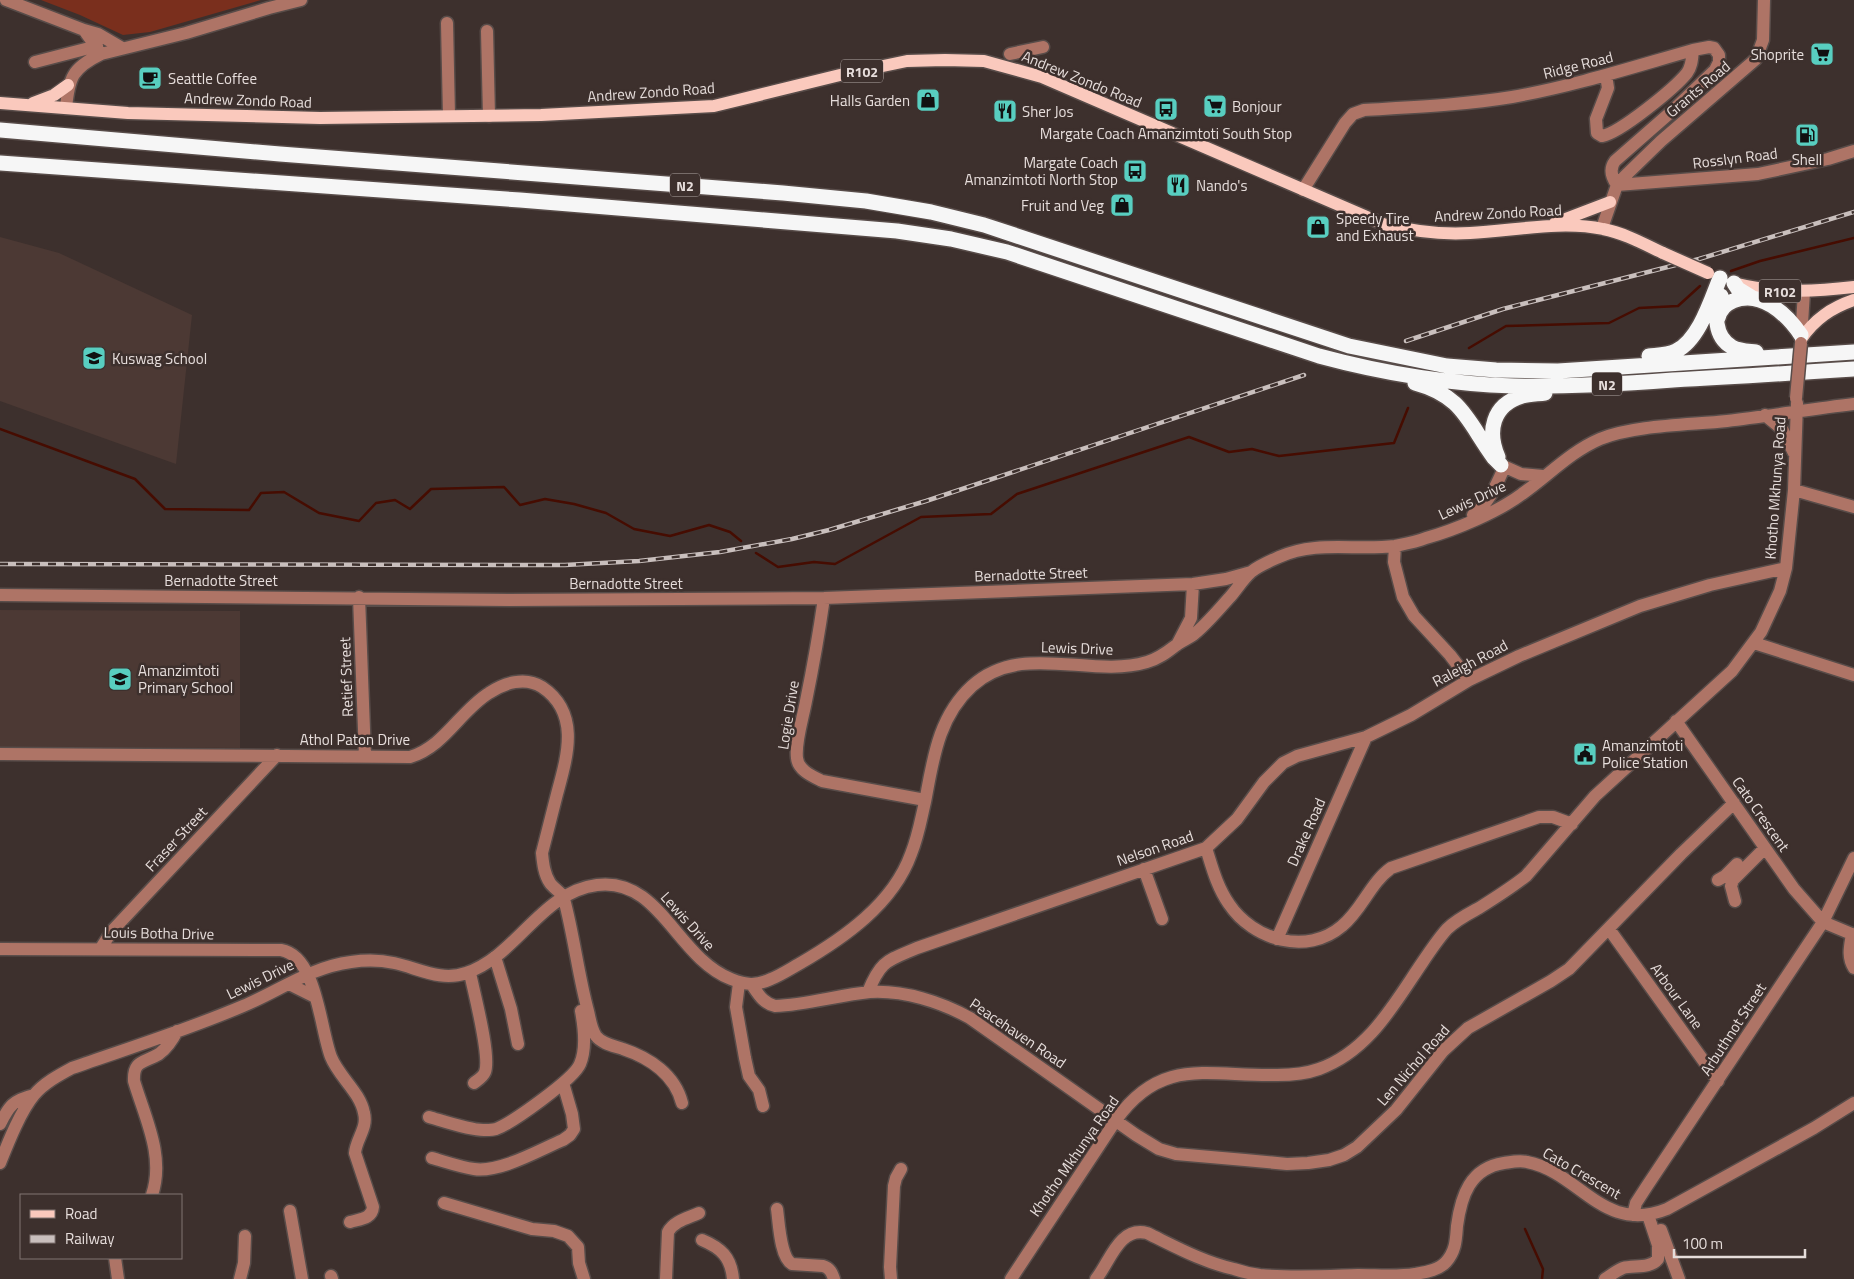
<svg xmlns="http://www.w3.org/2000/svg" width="1854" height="1279" font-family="'Titillium Web',sans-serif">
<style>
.built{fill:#4c3934}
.green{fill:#7a2f1d}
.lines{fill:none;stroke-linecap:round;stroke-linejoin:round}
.stream{stroke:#460c01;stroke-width:2.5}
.minor-casing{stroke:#584c49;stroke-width:15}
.major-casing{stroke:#584c49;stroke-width:15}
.highway-casing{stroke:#584c49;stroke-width:18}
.minor{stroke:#ae7466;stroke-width:12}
.major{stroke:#fac9bd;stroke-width:12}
.highway{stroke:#f6f6f6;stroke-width:15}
.rail-casing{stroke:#c9bfbd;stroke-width:4.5}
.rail{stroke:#3d302d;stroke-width:2.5;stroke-dasharray:8;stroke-linecap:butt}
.minor-bridge-casing{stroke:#584c49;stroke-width:15;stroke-linecap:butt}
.major-bridge-casing{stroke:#584c49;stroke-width:15;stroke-linecap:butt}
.minor-bridge{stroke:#ae7466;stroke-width:12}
.major-bridge{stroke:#fac9bd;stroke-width:12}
.labels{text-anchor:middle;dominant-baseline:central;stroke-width:5;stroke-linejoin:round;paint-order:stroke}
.shield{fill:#3d302d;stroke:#b3a9a7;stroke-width:1}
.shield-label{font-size:14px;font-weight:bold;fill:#e6dddb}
.poi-label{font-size:15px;fill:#e6dddb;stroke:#3d302d;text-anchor:start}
.street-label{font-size:15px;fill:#e6dddb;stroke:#3d302d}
</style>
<rect width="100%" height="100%" fill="#3d302d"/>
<path class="built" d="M0 237 59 253 192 315 176 464 0 401Z
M0 610 240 611V748L0 747Z"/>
<path class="green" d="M41 0H261L150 32 123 35 80 15Z"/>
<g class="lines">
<path class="stream" d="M1731 271 1760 261 1854 238
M1469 348 1506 326 1609 323 1639 308 1678 306 1700 286
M0 429 135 479 165 509 249 510 261 493 284 492 319 513 359 521 376 503 395 500 410 509 431 489 504 487 520 505 545 499 574 504 606 513 634 529 670 536 709 525 730 532 741 541
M756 553 778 567 814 562 835 564 921 517 991 514 1017 494 1189 437 1229 452 1252 449 1279 456 1394 443 1408 408
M1525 1229 1543 1269 1542 1279"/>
<g class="minor-casing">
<path id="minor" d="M6 0 84 30 101 54C72 68 69 78 66 108
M447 23 449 116
M84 30 98 34 122 48
M487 31 489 116
M101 54 186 33 269 8 301 0
M1010 54 1043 47
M35 62 97 46
M1606 75 1608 88 1596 119 1597 133 1602 136C1620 133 1675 88 1687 73 1692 66 1692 59 1693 50
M1617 185 1758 174 1828 159 1854 151
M1303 190 1345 123 1353 114 1364 110C1413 107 1463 105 1512 97 1574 86 1633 67 1693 50L1709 47 1714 48 1719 55V62L1715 70 1671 112 1615 161C1609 169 1612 178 1617 185
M1602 228 1617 185 1625 176 1661 141 1756 59 1763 40 1764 0
M1801 339 1804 292
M1765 415 1782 429 1794 453
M1501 465 1521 474 1543 476
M1794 490 1854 507
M1473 515C1489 503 1496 486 1504 468
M1395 546 1394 562 1403 597 1414 616 1450 655 1469 680
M0 595 509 600 824 598 1193 584 1226 579 1251 572
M359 597 365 756
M824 598C819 633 813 667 806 701 803 718 795 742 797 758 798 770 812 776 822 781L925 800
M1178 643 1191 618 1193 584
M1754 643 1854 675
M1676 721 1794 889 1823 922 1854 935
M0 754 410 757C444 747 460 711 489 693 504 683 525 676 542 687 581 713 567 757 557 794 552 814 547 834 542 853 543 863 544 874 550 883 554 889 563 893 564 899 574 936 578 974 588 1011 590 1019 591 1029 596 1036 602 1044 615 1046 623 1049 650 1058 675 1075 682 1103
M1206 848C1212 867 1217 887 1229 904 1253 940 1307 956 1342 926 1362 910 1370 883 1391 868L1539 817H1553L1572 824
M1144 869 1162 919
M1718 880 1725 876 1737 864
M1735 901 1731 886 1733 880 1765 848
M1609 929 1718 1081
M1852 934C1850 946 1847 957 1854 968
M1277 939 1366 737
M101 948 112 931 277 755
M0 949 281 950C317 956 320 1029 331 1057 339 1077 360 1092 364 1113 368 1128 356 1139 355 1153L373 1207C372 1219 360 1219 350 1222
M495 957 511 1009 518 1044
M470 973C474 993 491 1056 485 1072 483 1077 478 1080 474 1083
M739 983 736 1007 745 1058 749 1076 759 1090 763 1106
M289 984 315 997
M752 985C759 995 763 1003 775 1006 807 1005 838 995 870 992 904 990 941 1002 970 1018L1136 1135 1159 1149 1176 1154 1245 1160 1287 1164 1308 1163 1329 1160 1344 1155 1357 1147 1396 1110 1443 1051 1468 1028 1551 981 1569 969 1681 854 1734 803
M868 992C881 960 887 961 917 948L1206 848 1237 819 1264 782 1283 763 1297 756 1366 737 1411 715 1469 680 1519 656 1640 606 1710 585 1786 568
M429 1117C443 1121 472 1131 485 1130 488 1130 493 1130 496 1129 512 1123 574 1079 580 1064 587 1048 584 1027 581 1011
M0 1124C9 1106 13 1100 34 1095
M432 1158C446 1162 460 1167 474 1169 500 1173 539 1150 563 1140L570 1135 574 1129 572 1114 563 1083
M0 1163C8 1143 20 1112 34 1095 44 1083 59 1075 72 1068 129 1048 187 1030 243 1006 279 991 311 967 351 962 365 960 380 960 394 963 418 968 441 982 466 973 517 956 541 892 597 885 660 877 676 957 731 979 746 985 756 986 771 979 781 975 790 969 799 964 844 938 893 904 911 854 918 837 921 819 925 802 933 760 938 717 972 686 1022 641 1090 679 1147 662 1158 659 1166 653 1175 646 1180 642 1187 639 1193 635 1206 625 1219 609 1230 597 1237 589 1243 579 1251 572 1258 566 1270 561 1279 557 1317 540 1355 551 1395 546 1405 544 1416 542 1426 538 1455 530 1498 512 1522 494 1549 475 1570 452 1600 439 1634 425 1690 425 1727 421 1769 416 1812 409 1854 404
M152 1195C165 1156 145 1118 134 1081 133 1060 144 1063 159 1054 167 1048 172 1041 177 1031
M444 1203 532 1229 554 1231 568 1236 578 1247 579 1263 584 1279
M777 1209C779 1223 780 1257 792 1264L823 1266C830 1268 832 1273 834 1279
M290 1211 302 1279
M1633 1215 1636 1203 1647 1186 1823 922 1854 858
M1661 1230 1679 1279
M702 1240C721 1248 731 1257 733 1279
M115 1258 118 1279
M331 1276 332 1279
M240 1279 244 1263 245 1236
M666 1279 668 1232C674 1221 688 1218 699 1213
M891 1279 890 1267 894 1186 896 1178 901 1169
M1011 1279 1116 1120C1162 1055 1211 1077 1277 1075 1292 1075 1305 1074 1319 1069 1369 1051 1394 1004 1422 963 1430 951 1438 939 1447 929 1456 920 1468 914 1479 908 1495 898 1511 888 1526 876L1595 796 1732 671 1761 632 1780 591 1786 568 1794 490 1797 403
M1096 1279C1110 1262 1119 1226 1147 1233 1176 1247 1203 1262 1234 1269 1243 1272 1252 1274 1260 1275 1293 1278 1326 1276 1358 1275 1377 1275 1397 1277 1415 1274 1426 1272 1439 1270 1446 1262 1456 1251 1456 1239 1457 1226 1461 1196 1470 1168 1504 1163 1511 1162 1520 1160 1527 1162 1580 1172 1603 1235 1667 1209L1814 1128 1854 1103
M1605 1279C1611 1275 1616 1271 1623 1268 1634 1265 1650 1269 1658 1259V1245L1648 1215"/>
</g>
<g class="major-casing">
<path id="major" d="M0 103 128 113 320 118 541 115 714 106 840 75 907 61 945 60 984 61 1042 77 1383 224C1412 231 1440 235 1470 233 1513 231 1561 220 1603 229 1624 233 1644 244 1663 253
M33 103 54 95 68 85
M1555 223 1610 202
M1733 283C1774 293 1812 292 1854 287
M1801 339C1815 319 1831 308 1854 300"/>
</g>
<g class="highway-casing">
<path id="highway" d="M0 130 280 154 783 193 866 201 931 212 984 225 1349 346 1447 366 1496 370 1558 371 1854 352
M0 163 520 200 897 231 951 239 1007 252 1319 356C1382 373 1449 384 1514 386 1566 387 1620 384 1673 380 1733 377 1794 373 1854 369
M1734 283 1738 289 1751 297
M1721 296C1714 313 1714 337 1732 347 1739 351 1748 351 1756 352
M1718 318C1720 310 1725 304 1733 301 1760 289 1787 314 1801 335
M1649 356C1658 355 1668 355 1676 351 1699 340 1711 300 1720 278
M1415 383C1463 396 1467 421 1494 458L1501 465
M1498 457C1487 432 1492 405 1522 396 1529 394 1538 394 1545 393"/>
</g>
<use href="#minor" class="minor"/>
<use href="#major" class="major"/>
<use href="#highway" class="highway"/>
<g class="rail-casing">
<path id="rail" d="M1406 341 1503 309 1699 259 1854 212
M0 564 565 565 639 561 720 552 792 539 829 530 926 501 1304 375"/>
</g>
<use href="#rail" class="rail"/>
<g class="minor-bridge-casing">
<path id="minor-bridge" d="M1796 398 1801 343"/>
</g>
<g class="major-bridge-casing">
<path id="major-bridge" d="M1663 253 1708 273"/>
</g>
<use href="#minor-bridge" class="minor-bridge"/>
<use href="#major-bridge" class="major-bridge"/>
</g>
<defs>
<g id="supermarket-square" transform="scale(1.25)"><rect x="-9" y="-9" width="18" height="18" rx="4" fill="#58cec0" stroke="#3d302d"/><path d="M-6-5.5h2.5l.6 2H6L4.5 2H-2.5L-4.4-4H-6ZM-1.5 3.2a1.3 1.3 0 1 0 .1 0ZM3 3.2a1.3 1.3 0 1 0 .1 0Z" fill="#111"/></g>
<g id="cafe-square" transform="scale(1.25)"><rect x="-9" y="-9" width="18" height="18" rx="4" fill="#58cec0" stroke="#3d302d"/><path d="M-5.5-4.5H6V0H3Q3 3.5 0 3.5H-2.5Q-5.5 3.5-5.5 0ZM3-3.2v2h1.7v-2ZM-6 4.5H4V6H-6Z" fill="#111"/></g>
<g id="shop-square" transform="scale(1.25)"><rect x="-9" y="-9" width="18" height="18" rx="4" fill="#58cec0" stroke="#3d302d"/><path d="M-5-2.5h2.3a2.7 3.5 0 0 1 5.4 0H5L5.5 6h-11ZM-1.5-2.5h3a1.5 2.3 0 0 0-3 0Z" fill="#111"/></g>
<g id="bus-square" transform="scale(1.25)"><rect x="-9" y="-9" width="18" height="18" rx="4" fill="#58cec0" stroke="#3d302d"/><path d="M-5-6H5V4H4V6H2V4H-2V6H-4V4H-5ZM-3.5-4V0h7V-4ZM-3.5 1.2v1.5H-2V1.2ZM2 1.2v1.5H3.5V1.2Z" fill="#111"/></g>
<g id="restaurant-square" transform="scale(1.25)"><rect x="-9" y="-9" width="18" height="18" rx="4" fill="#58cec0" stroke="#3d302d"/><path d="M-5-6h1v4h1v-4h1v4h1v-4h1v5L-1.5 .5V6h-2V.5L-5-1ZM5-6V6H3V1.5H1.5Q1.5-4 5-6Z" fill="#111"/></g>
<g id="fuel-square" transform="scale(1.25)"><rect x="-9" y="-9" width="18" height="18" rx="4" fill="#58cec0" stroke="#3d302d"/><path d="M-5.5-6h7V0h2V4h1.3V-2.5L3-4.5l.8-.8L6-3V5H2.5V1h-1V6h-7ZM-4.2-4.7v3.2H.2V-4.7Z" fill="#111"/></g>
<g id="school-square" transform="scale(1.25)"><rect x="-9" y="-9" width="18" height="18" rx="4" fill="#58cec0" stroke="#3d302d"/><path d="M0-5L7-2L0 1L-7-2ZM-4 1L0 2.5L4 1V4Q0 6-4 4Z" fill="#111"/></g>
<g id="civic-square" transform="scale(1.25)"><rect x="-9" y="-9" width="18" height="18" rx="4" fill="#58cec0" stroke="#3d302d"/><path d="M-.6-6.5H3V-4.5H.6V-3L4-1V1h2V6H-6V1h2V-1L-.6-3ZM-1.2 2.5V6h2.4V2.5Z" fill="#111"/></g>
</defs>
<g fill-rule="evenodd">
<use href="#supermarket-square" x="1822" y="54"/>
<use href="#cafe-square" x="150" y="78"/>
<use href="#shop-square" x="928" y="100"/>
<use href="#supermarket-square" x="1215" y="106"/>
<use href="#bus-square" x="1166" y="109"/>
<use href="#restaurant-square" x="1005" y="111"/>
<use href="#fuel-square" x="1807" y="135"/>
<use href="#bus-square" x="1135" y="171"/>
<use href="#restaurant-square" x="1178" y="185"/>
<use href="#shop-square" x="1122" y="205"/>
<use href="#shop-square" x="1318" y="227"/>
<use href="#school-square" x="94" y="358"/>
<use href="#school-square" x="120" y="679"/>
<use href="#civic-square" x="1585" y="754"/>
</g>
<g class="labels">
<g class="shield">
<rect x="841" y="59.5" width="42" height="23" rx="4"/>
<rect x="670" y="173.5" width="30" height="23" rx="4"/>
<rect x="1759" y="279.5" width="42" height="23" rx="4"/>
<rect x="1592" y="372.5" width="30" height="23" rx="4"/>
</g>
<g class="shield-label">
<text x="862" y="71">R102</text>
<text x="685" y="185">N2</text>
<text x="1780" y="291">R102</text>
<text x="1607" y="384">N2</text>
</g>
<g class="poi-label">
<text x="1804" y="54" text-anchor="end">Shoprite</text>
<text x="168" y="78">Seattle Coffee</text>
<text x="910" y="100" text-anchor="end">Halls Garden</text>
<text x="1232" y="106">Bonjour</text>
<text x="1022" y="111">Sher Jos</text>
<text x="1166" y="133" text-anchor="middle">Margate Coach Amanzimtoti South Stop</text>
<text x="1807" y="159" text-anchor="middle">Shell</text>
<text x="1118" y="162" text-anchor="end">Margate Coach<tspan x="1118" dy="17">Amanzimtoti North Stop</tspan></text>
<text x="1196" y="185">Nando's</text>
<text x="1104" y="205" text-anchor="end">Fruit and Veg</text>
<text x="1336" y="218">Speedy Tire<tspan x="1336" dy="17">and Exhaust</tspan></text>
<text x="112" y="358">Kuswag School</text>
<text x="138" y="670">Amanzimtoti<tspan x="138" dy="17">Primary School</tspan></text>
<text x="1602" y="745">Amanzimtoti<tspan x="1602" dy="17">Police Station</tspan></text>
</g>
<g class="street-label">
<text transform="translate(1578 65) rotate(-14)">Ridge Road</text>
<text transform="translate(1082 79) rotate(22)">Andrew Zondo Road</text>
<text transform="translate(1698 89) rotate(-40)">Grants Road</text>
<text transform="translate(651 92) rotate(-4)">Andrew Zondo Road</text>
<text transform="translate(248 100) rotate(2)">Andrew Zondo Road</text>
<text transform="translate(1735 158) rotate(-7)">Rosslyn Road</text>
<text transform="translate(1498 213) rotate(-3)">Andrew Zondo Road</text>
<text transform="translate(1775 488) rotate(-86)">Khotho Mkhunya Road</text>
<text transform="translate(1472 500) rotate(-25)">Lewis Drive</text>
<text transform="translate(1031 574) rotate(-2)">Bernadotte Street</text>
<text x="221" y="580">Bernadotte Street</text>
<text x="626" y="583">Bernadotte Street</text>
<text transform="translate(1077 648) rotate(2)">Lewis Drive</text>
<text transform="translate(1470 663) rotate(-28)">Raleigh Road</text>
<text transform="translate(346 677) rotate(-92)">Retief Street</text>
<text transform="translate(788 715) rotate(-81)">Logie Drive</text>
<text x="355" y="739">Athol Paton Drive</text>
<text transform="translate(1761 814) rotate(55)">Cato Crescent</text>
<text transform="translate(1306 832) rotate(-66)">Drake Road</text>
<text transform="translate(176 839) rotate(-47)">Fraser Street</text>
<text transform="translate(1155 848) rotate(-19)">Nelson Road</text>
<text transform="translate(688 921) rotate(48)">Lewis Drive</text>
<text transform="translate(159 933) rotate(1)">Louis Botha Drive</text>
<text transform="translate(260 979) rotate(-26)">Lewis Drive</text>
<text transform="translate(1677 996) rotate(54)">Arbour Lane</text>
<text transform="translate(1733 1029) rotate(-57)">Arbuthnot Street</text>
<text transform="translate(1018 1033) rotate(34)">Peacehaven Road</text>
<text transform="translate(1413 1065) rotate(-49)">Len Nichol Road</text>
<text transform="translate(1074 1156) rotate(-55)">Khotho Mkhunya Road</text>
<text transform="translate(1582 1173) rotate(30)">Cato Crescent</text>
</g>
</g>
<rect x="20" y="1194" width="162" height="65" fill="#3d302d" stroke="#817573"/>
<rect x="30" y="1210" width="25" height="8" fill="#fac9bd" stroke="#817573"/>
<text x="65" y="1219" font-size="15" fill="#e6dddb">Road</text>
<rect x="30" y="1235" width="25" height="8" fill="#c9bfbd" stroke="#817573"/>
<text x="65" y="1244" font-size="15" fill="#e6dddb">Railway</text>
<path d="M1674 1249v8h131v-8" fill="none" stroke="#e6dddb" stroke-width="2.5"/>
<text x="1682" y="1249" font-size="15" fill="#e6dddb" stroke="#3d302d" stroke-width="4" paint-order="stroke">100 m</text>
</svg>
